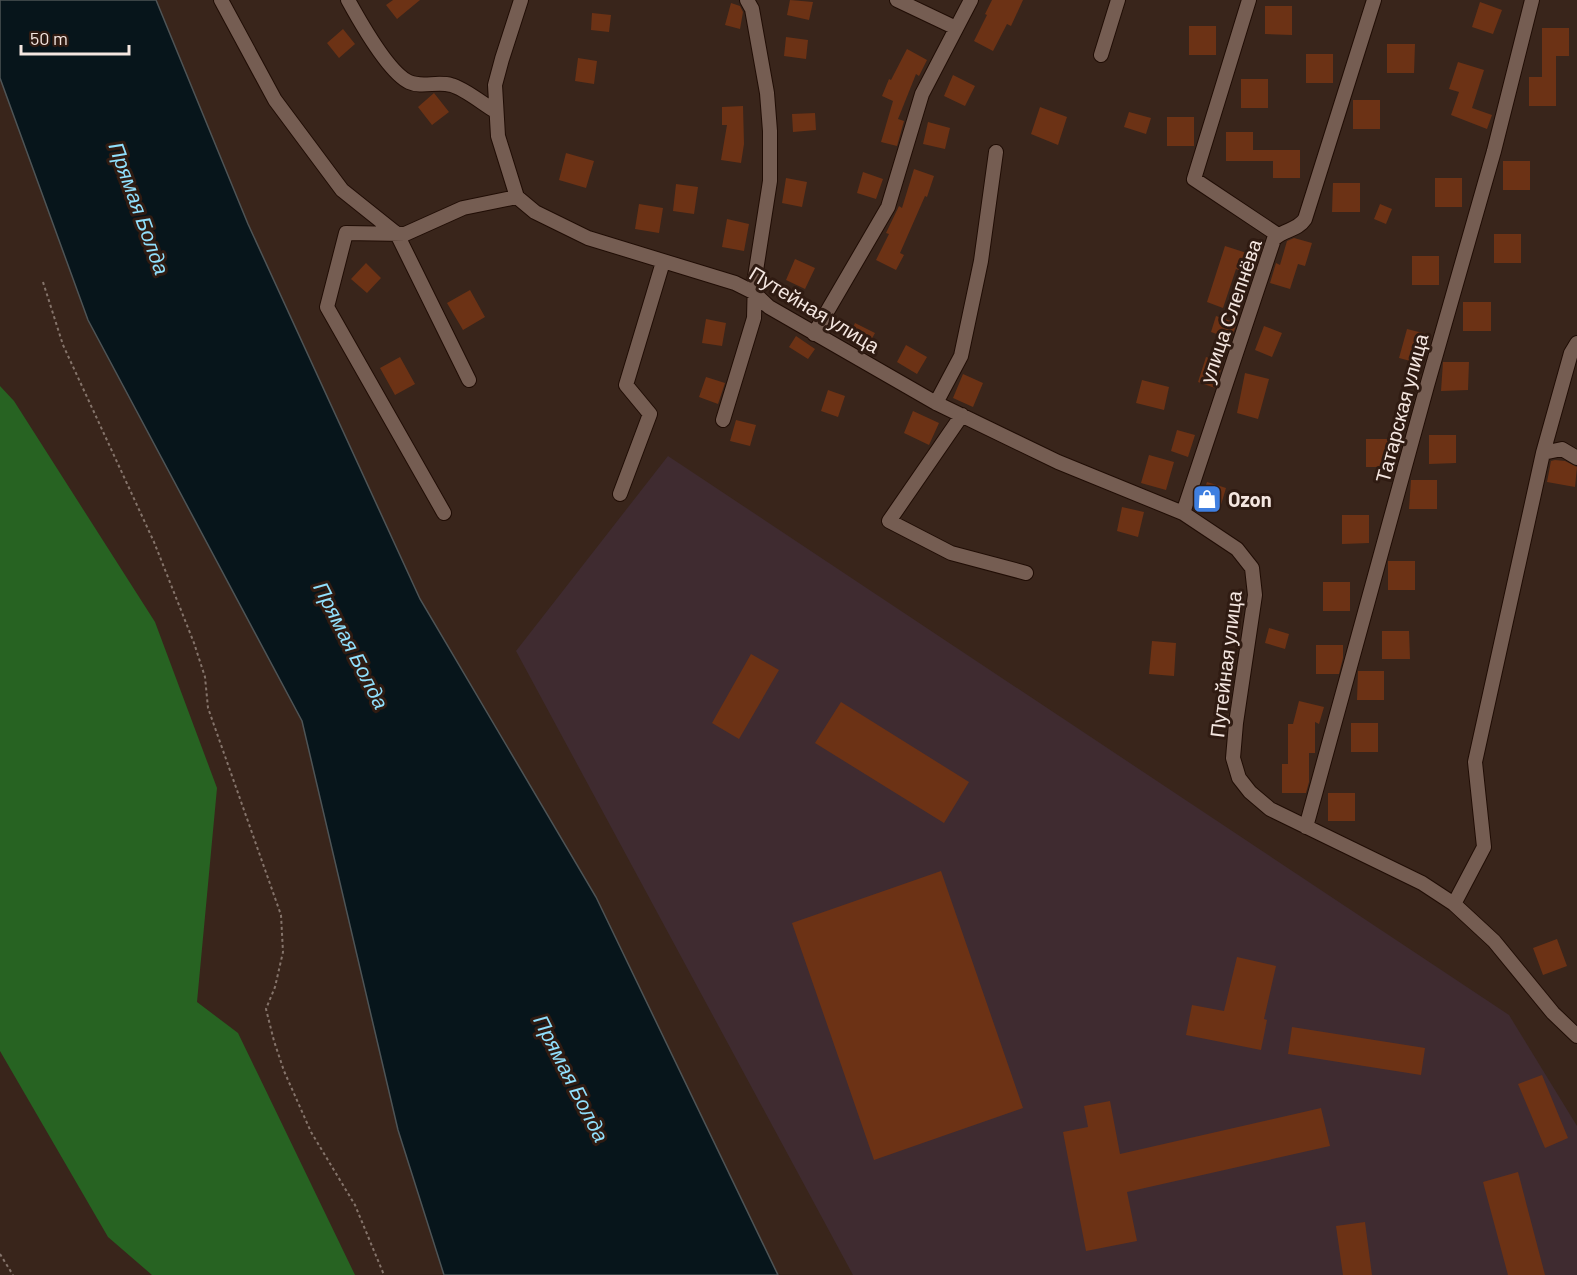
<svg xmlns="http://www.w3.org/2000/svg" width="1577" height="1275" font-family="Barlow,sans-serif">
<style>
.industrial{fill:#3f2b30}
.forest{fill:#276322}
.water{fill:#07151b;stroke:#4e5456;stroke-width:1.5}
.building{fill:#6c3215}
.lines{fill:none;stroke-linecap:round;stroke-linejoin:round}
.minor-casing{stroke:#200d05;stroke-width:16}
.path{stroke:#85746b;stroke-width:2;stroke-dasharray:3 3;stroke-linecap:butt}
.minor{stroke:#755d52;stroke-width:14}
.labels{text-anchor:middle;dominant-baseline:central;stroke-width:6;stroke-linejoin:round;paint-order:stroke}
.street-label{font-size:20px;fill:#f4e6e0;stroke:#2f1b12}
.poi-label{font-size:20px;font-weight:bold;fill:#f4e6e0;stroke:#2f1b12;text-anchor:start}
.water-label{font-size:21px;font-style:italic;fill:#91e0fd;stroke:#2f1b12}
</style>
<rect width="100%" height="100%" fill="#39251b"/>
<path class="industrial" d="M668 456 1509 1015 1577 1126V1275H853L516 651Z"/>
<path class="forest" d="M0 386 14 401 155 622 217 788 197 1002 238 1033 355 1275H152L108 1237 0 1051Z"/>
<path class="water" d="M0 0H156L248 224 420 599 596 897 778 1275H444L398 1130 302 721 88 320 0 78Z"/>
<path class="building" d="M393 0H420L397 19 386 5Z
M790 0 813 2 809 20 787 15Z
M992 0H1023L1011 26 1007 24 993 51 974 41 987 15 985 14Z
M1480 2 1502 10 1493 34 1472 27Z
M731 3 740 6 743 12 740 29 725 25Z
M1265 6H1292V35L1265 34Z
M592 13 611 15 609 32 591 30Z
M1189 26H1216V55H1189Z
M1542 28H1569V56H1556V106H1529V77H1542Z
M343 29 355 44 339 58 327 43Z
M786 37 808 40 806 59 784 56Z
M1387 44H1415L1414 73H1387Z
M907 49 927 60 919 76 916 74 898 119 904 121 897 146 881 142 893 101 882 96 889 79 891 80Z
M1306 54H1333V83H1306Z
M578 58 597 61 594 84 575 81Z
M1458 62 1484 70 1472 108 1492 115 1487 129 1451 115 1459 92 1449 89Z
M953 75 975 86 965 106 944 96Z
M1241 79H1268V108H1241Z
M434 93 449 112 432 125 418 107Z
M1353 100H1380V129H1353Z
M743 106 744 144 741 163 721 160 727 125H722V107Z
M1040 107 1067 117 1058 145 1031 134Z
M1129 112 1151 118 1146 134 1124 127Z
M815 113 816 130 793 132 792 114Z
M1167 117H1194V146H1167Z
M928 122 950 128 945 149 923 144Z
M1226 132H1253V150H1300V178H1273V161H1226Z
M566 153 594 161 586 188 559 180Z
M1503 161H1530V190H1503Z
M914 169 934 176 927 197 925 196 900 253 904 255 896 270 876 260 889 234 886 233 899 206 902 208Z
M863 172 883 179 876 199 857 193Z
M786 178 807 182 802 207 782 203Z
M1435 178H1462V207H1435Z
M1333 183H1360V212H1332Z
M676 184 698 187 694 214 673 211Z
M639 204 663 208 659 233 635 229Z
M1380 204 1392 209 1386 224 1374 219Z
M727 219 749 224 744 251 722 247Z
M1494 234H1521V263H1494Z
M1294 238 1312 243 1305 266 1298 264 1290 289 1270 283 1276 263 1280 265 1287 241Z
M1225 246 1253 255 1246 273 1236 269 1223 308 1207 302Z
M1412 256H1439V285H1412Z
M795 259 815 268 805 289 786 280Z
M366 263 381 278 367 293 351 279Z
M470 290 485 317 463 330 447 303Z
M1463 302H1491V331H1463Z
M1216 316 1237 323 1231 339 1211 332Z
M706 319 726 323 722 346 702 343Z
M855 323 875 333 868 346 849 336Z
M1264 326 1282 333 1272 357 1255 350Z
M1407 329 1431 335 1422 364 1399 358Z
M796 336 815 349 808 359 789 347Z
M906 345 927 357 917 374 897 362Z
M400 357 415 384 395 395 380 368Z
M1206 357 1223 363 1215 388 1198 382Z
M1443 362H1469L1468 390 1441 391Z
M1245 373 1269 379 1258 419 1237 413Z
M963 374 983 383 973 407 953 398Z
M706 377 725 383 718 404 699 397Z
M1142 380 1169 387 1164 410 1136 403Z
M828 390 845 396 838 417 821 411Z
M913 411 939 423 929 445 904 433Z
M736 420 756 425 750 446 730 441Z
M1177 430 1195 435 1188 457 1171 451Z
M1429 435H1456V463L1429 464Z
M1366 439H1394L1393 467H1366Z
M1149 455 1174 462 1166 490 1141 483Z
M1555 460 1565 461 1577 467 1575 487 1547 482 1551 461Z
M1411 480H1437V509H1409Z
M1207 482 1226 488 1220 508 1200 502Z
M1122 507 1144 512 1138 537 1117 531Z
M1342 515H1369V543L1342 544Z
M1388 561H1415V590H1388Z
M1323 582H1350V611H1323Z
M1269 628 1289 634 1285 649 1265 643Z
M1382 631H1409L1410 659H1382Z
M1152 641 1176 643 1174 676 1149 674Z
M1316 645H1343V658L1339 674H1316Z
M751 654 779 670 739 739 712 723Z
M1358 671H1384V700H1357Z
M1299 701 1324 707 1319 724 1315 722V753H1309V782L1306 793H1282V764H1288V724H1293Z
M841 702 969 782 944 823 815 743Z
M1351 723H1378V752H1351Z
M1328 793H1355V821H1328Z
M941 871 1023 1108 874 1160 792 923Z
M1557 939 1567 966 1543 975 1533 948Z
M1237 957 1276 966 1264 1019 1267 1020 1261 1050 1186 1035 1192 1005 1224 1011Z
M1292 1027 1425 1048 1421 1075 1288 1054Z
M1542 1075 1568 1138 1545 1148 1518 1084Z
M1110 1101 1120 1154 1321 1108 1330 1146 1127 1192 1137 1241 1086 1251 1063 1132 1088 1127 1084 1106Z
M1518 1172 1545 1275H1508L1483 1182Z
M1365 1222 1372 1275H1343L1336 1226Z"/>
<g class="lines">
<g class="minor-casing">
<path id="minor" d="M221 0 275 100 342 190 397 234 469 380
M348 0C359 20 389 73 409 82 422 88 437 81 451 85 464 88 483 104 495 111
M521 0 502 59 495 85 498 136 517 197 535 212 588 238 735 283 753 292 769 307 936 403 1058 462 1183 513 1237 549 1252 568 1255 595 1236 723 1233 758 1239 778 1250 792 1270 809 1422 883 1454 904 1494 941 1553 1013 1577 1036
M897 0 956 28
M1249 0 1194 179 1278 235
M1101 55 1118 0
M814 334 888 207 922 94 971 0
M936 403 961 356 981 261 996 152
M962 415 889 521 951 553 1026 573
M723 420 754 318 755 277 770 181V131L767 93 752 9 747 0
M1543 453 1562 449 1577 458
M620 494 650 414 626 385 663 262
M444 513 327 307 346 233 405 234 463 208 517 197
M1183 513 1274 239C1284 229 1297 231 1305 219L1374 0
M1306 827 1427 386 1494 151 1532 0
M1454 904 1484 847 1475 762 1543 453 1571 353 1577 343"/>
</g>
<path class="path" d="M43 282 63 345 154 542 194 643 205 677 208 708 281 915 283 952 275 987 266 1009 274 1041 284 1071 311 1132 355 1205 384 1275
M0 1254 13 1275"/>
<use href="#minor" class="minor"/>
</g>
<defs>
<g id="shop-square" transform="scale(1.5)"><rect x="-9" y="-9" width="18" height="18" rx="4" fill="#3f7fe0" stroke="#2f1b12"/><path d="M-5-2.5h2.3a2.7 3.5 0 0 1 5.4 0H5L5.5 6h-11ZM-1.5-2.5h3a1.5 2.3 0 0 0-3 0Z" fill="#fff"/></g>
</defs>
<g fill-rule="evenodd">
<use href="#shop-square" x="1207" y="499"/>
</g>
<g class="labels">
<g class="street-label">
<text transform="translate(815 309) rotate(31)">Путейная улица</text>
<text transform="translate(1230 311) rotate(-71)">улица Слепнёва</text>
<text transform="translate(1401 408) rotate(-75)">Татарская улица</text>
<text transform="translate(1225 664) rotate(-83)">Путейная улица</text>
</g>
<g class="poi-label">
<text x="1228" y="499">Ozon</text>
</g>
<g class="water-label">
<text transform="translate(140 208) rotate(70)">Прямая Болда</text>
<text transform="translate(352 645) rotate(63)">Прямая Болда</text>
<text transform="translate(572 1078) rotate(63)">Прямая Болда</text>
</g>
</g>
<path d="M21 45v9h108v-9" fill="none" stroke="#f4e6e0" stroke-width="3"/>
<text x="30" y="45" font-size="18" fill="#f4e6e0" stroke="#2f1b12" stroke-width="4.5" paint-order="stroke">50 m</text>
</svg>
